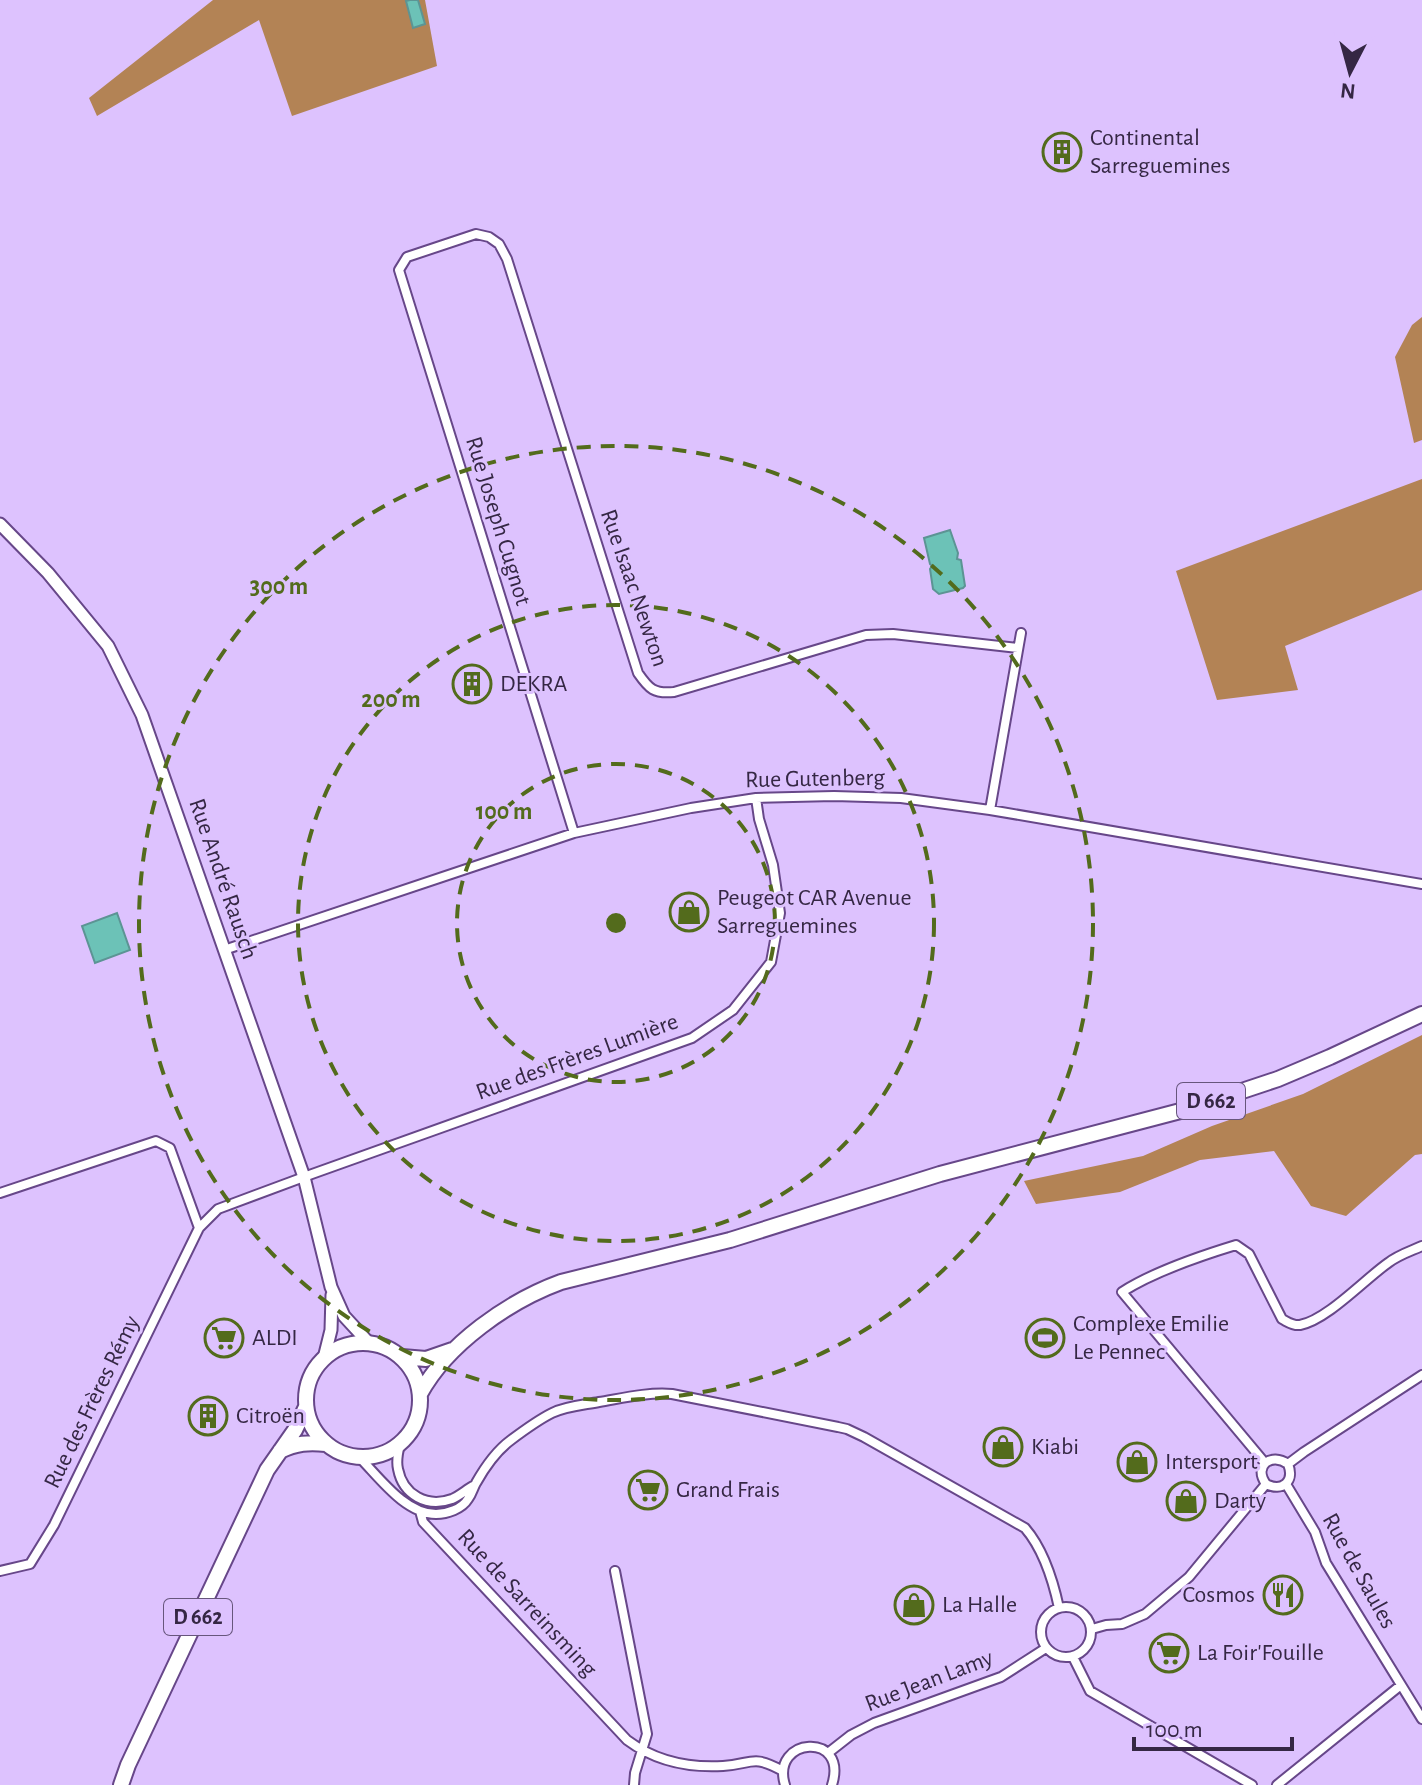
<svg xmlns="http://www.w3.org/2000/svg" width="1422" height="1785" font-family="'Alegreya Sans',sans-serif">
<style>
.forest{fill:#b38355}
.water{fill:#6cc2b7;stroke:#5c9494;stroke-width:2}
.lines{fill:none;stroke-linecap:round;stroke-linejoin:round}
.minor-casing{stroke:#674789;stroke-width:12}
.tertiary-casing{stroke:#674789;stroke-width:15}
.primary-casing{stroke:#674789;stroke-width:18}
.minor{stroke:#fff;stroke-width:8}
.tertiary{stroke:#fff;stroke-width:11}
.primary{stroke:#fff;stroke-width:14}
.ring{fill:none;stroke:#536b1c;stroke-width:4;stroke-dasharray:14 10}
.labels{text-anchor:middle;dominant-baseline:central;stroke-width:6;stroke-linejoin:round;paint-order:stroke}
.shield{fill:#ddc2fe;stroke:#67567c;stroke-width:2}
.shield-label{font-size:22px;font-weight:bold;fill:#352744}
.poi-label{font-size:24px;fill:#352744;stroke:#ddc2fe;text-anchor:start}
.street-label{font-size:24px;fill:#352744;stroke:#ddc2fe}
.centre{fill:#536b1c;stroke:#ddc2fe;stroke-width:4}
.ring-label{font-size:24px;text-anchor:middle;font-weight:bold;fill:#536b1c;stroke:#ddc2fe;stroke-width:6;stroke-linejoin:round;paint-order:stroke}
</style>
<rect width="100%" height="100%" fill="#ddc2fe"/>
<path class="forest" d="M213 0H425L437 66 292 116 259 20 97 116 89 98Z
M1422 317V440L1414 443 1395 357 1412 325Z
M1422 479V590L1285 646 1298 690 1217 700 1176 571Z
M1422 1035V1154L1415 1155 1346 1216 1311 1206 1274 1151 1200 1160 1120 1192 1036 1204 1024 1181 1143 1156 1212 1126 1303 1094Z"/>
<path class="water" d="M410 0H418L425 24 413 28 406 1Z
M950 530 958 553 957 559 961 560 965 586 963 588 939 594 933 589 930 569 932 566 930 564 924 538Z
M117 913 130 950 95 963 82 926Z"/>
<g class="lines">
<g class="minor-casing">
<path id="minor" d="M990 810 1021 633
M574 833 399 270 407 257 476 234 489 237 499 244 507 259 638 673C649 689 654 694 674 692L866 635 893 634 1018 648
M224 950 574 833 691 808 756 798 834 796 901 798 990 810 1422 884
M0 1193 156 1141 170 1148 199 1228
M400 1444C398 1452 396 1461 398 1469 403 1495 427 1508 452 1499 459 1496 466 1490 473 1486
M359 1457C379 1477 405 1514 436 1514 447 1514 462 1509 468 1499 472 1494 473 1488 476 1483 485 1467 496 1451 511 1440 523 1431 538 1420 552 1413 566 1406 583 1405 599 1402 623 1398 648 1392 672 1394L838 1427 847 1429 864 1437 1025 1528C1044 1550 1053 1580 1059 1608
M1265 1463 1122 1292C1153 1272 1200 1256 1236 1245L1249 1254 1282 1319C1288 1322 1293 1326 1300 1325 1327 1320 1365 1279 1388 1263 1398 1255 1411 1251 1422 1246
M1288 1464 1304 1452 1422 1375
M1266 1484C1253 1466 1271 1452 1288 1464
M1266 1484C1282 1492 1295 1482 1288 1464
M1286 1484 1315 1532 1326 1563 1422 1719
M420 1511 423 1522 627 1740C655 1761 688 1768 723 1766 753 1764 752 1754 783 1771
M0 1571 30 1564 54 1525 199 1228 218 1209 312 1174 692 1038 733 1010 771 962 780 913 773 865 759 819 756 798
M615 1571 647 1734 635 1773 634 1785
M1041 1632a25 25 0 1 1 50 0a25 25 0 1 1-50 0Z
M1092 1629 1106 1625 1122 1624 1145 1614 1189 1577 1266 1484
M1073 1657 1090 1691 1252 1785
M828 1753 851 1735 874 1723 1001 1677 1046 1648
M785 1785C770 1737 849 1731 832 1785
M1277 1785 1401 1685"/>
</g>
<g class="tertiary-casing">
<path id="tertiary" d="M0 524 48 573 108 646 142 715 304 1177 331 1287 344 1316 368 1342
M324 1358 331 1330 332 1295"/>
</g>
<g class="primary-casing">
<path id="primary" d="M306 1400a57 57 0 1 1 114 0a57 57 0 1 1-114 0Z
M402 1357 426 1359 452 1350
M420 1394C447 1344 509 1301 561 1282L730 1240 940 1174 1188 1109 1278 1079 1330 1057 1422 1014
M280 1451C296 1443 309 1442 326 1444
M121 1785 128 1765 267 1470 295 1430 306 1407"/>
</g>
<use href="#minor" class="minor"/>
<use href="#tertiary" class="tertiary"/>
<use href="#primary" class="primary"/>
</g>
<g class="ring">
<circle cx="616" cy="923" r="159"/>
<circle cx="616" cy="923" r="318"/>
<circle cx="616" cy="923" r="477"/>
</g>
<defs>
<g id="building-ring" transform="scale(2)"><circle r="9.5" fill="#ddc2fe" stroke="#536b1c" stroke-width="1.5"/><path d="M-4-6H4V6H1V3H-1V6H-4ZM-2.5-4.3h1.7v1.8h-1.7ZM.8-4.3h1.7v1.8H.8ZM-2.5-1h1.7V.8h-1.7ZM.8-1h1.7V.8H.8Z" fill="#536b1c"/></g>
<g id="shop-ring" transform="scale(2)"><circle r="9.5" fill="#ddc2fe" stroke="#536b1c" stroke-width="1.5"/><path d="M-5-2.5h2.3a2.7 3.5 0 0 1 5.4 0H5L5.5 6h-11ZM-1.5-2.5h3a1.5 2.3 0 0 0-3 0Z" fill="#536b1c"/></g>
<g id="supermarket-ring" transform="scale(2)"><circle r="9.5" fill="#ddc2fe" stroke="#536b1c" stroke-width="1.5"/><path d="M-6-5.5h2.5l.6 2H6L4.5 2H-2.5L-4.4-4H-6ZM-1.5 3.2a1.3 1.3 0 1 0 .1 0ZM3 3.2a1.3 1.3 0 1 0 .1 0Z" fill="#536b1c"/></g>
<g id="stadium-ring" transform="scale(2)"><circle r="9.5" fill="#ddc2fe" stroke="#536b1c" stroke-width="1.5"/><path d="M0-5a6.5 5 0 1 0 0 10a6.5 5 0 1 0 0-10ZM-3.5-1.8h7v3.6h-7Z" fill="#536b1c"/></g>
<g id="restaurant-ring" transform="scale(2)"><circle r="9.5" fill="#ddc2fe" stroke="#536b1c" stroke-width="1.5"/><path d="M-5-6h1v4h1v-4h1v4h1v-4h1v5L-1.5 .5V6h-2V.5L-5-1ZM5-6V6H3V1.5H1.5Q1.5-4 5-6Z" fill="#536b1c"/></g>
</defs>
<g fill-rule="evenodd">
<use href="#building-ring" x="1062" y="152"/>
<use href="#building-ring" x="472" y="684"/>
<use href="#shop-ring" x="689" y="912"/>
<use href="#supermarket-ring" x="224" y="1338"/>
<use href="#stadium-ring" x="1045" y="1338"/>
<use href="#building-ring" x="208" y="1416"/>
<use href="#shop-ring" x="1003" y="1447"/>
<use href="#shop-ring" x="1137" y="1462"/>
<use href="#supermarket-ring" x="648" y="1490"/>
<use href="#shop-ring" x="1186" y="1501"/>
<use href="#restaurant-ring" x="1283" y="1595"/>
<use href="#shop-ring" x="914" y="1605"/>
<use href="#supermarket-ring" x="1169" y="1653"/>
</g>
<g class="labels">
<g class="shield">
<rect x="1177" y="1083" width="68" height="36" rx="6"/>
<rect x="164" y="1599" width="68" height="36" rx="6"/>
</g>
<g class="shield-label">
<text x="1211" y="1101">D 662</text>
<text x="198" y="1617">D 662</text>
</g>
<g class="poi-label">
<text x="1090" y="138">Continental<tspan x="1090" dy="28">Sarreguemines</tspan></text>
<text x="500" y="684">DEKRA</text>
<text x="717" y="898">Peugeot CAR Avenue<tspan x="717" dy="28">Sarreguemines</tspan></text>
<text x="1073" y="1324">Complexe Emilie<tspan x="1073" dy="28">Le Pennec</tspan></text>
<text x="252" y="1338">ALDI</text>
<text x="236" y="1416">Citroën</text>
<text x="1031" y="1447">Kiabi</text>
<text x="1165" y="1462">Intersport</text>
<text x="676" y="1490">Grand Frais</text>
<text x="1214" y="1501">Darty</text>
<text x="1255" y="1595" text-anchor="end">Cosmos</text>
<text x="942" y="1605">La Halle</text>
<text x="1197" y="1653">La Foir'Fouille</text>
</g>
<g class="street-label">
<text transform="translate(498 521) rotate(73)">Rue Joseph Cugnot</text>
<text transform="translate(634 588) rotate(71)">Rue Isaac Newton</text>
<text transform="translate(815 779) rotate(-1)">Rue Gutenberg</text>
<text transform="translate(223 879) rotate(71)">Rue André Rausch</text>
<text transform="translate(577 1057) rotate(-20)">Rue des Frères Lumière</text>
<text transform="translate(92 1402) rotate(-64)">Rue des Frères Rémy</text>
<text transform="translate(1359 1571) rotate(61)">Rue de Saules</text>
<text transform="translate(527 1603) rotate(47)">Rue de Sarreinsming</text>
<text transform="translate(929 1681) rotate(-21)">Rue Jean Lamy</text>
</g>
</g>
<circle cx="616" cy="923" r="12" class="centre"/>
<g class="ring-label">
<text x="279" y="594">300 m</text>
<text x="391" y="707">200 m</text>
<text x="504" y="819">100 m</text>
</g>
<g transform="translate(1350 72) rotate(186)" stroke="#ddc2fe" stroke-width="6" paint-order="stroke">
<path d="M0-6L14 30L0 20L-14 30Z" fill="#352744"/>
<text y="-12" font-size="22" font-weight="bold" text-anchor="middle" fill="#352744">N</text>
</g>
<path d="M1134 1737v12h158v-12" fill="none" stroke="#352744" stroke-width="4"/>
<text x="1146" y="1737" font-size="24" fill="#352744" stroke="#ddc2fe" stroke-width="6" paint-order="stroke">100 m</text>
</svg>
